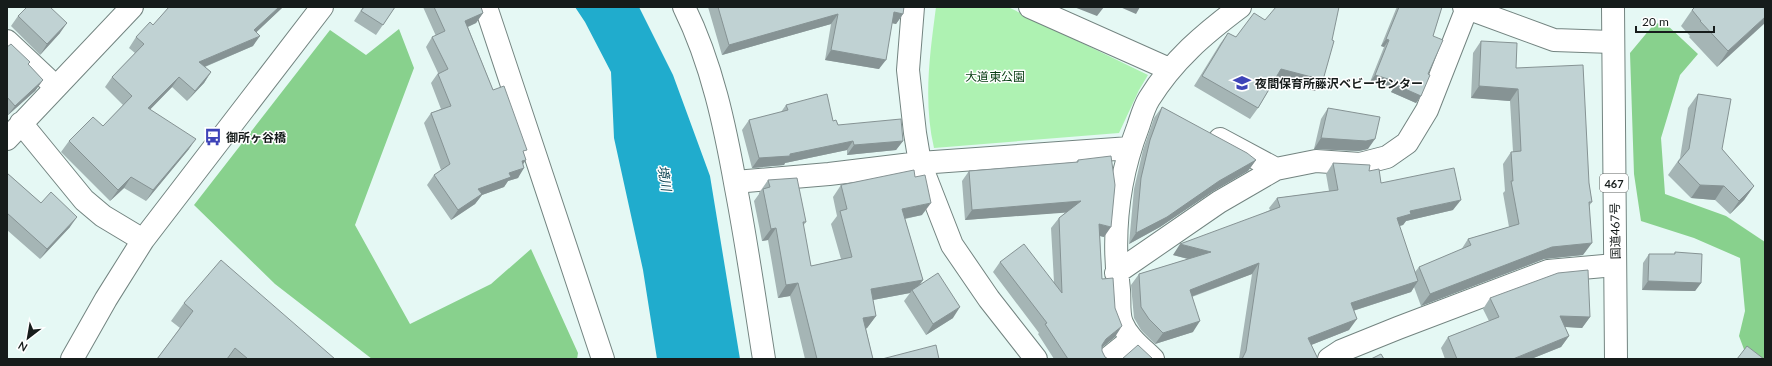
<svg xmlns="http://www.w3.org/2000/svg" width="1772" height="366" font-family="Lato,'Noto Sans JP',sans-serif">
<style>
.green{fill:#aef2b2}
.forest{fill:#88d18d}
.water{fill:#20accd}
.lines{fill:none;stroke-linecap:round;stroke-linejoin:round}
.minor-casing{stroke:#738480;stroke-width:24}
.highway-casing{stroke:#738480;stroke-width:24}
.minor{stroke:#fff;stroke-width:22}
.highway{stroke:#fff;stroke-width:22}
.wall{fill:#a5b5b5}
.shaded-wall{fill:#869394}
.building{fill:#c0d2d3;stroke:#869394}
.labels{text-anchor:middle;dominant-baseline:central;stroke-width:3;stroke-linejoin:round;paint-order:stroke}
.shield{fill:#fff;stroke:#5c605f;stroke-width:1}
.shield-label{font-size:11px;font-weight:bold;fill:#161c1b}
.park-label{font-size:12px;fill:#063c11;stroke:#fff}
.poi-label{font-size:12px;font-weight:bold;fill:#161c1b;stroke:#fff;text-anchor:start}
.street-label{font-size:12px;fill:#161c1b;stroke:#fff}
.water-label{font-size:13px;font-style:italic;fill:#124957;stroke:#fff}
</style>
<rect width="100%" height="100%" fill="#e5f8f4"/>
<path class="green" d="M936 7H1008L1148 75 1139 90 1119 133 934 148C923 101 930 53 936 7Z"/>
<path class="forest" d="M1655 23 1667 25 1698 54 1680 75 1661 138 1665 194 1726 216 1765 242V359H1759L1745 352 1739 336 1745 311 1740 258 1694 238 1641 221 1634 174 1630 53Z
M399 29 414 68 355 225 410 324 491 284 531 249 578 353 577 359H372L275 284 194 205 330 30 366 55Z"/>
<path class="water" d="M575 7H639L673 75 710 176 740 359H657L643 270 614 138 611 72 585 22Z"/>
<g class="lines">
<g class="minor-casing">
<path id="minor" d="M486 7 603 359
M684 7C712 64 725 126 736 188 747 245 755 302 764 359
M913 7 908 70 915 133 920 163 952 245 989 299 1036 359
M1030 7 1169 69
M1464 7 1554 40 1612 42
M7 41 56 87
M21 123 84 200 103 216 143 240
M7 139 132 7
M1220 139 1276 169
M735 182 829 174 920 163 1130 148
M1116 273 1219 202 1276 169 1316 161 1360 164 1387 157 1407 143 1427 110 1467 8
M72 359 106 299 143 240 322 7
M1107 359 1132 339
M1153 359C1142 348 1128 338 1122 323 1118 314 1120 300 1119 290 1112 234 1118 179 1138 127 1141 118 1144 107 1149 99 1173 60 1204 34 1240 7
M1329 359 1341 351 1398 328 1548 271 1615 265"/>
</g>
<g class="highway-casing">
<path id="highway" d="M1613 7 1616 359"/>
</g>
<use href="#minor" class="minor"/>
<use href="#highway" class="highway"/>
</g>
<path class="wall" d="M169 7H283L256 32 253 46 205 67 211 72 204 83 187 101 172 87 150 109 189 149 146 201 124 188 110 201 61 152 69 141 103 126 123 105 105 87 112 77 135 53 129 48 136 37 153 25Z
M363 7H395L376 35 354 21Z
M423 7H481L483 13 476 23 468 27 493 90 524 154 523 164 518 178 508 181 504 187 482 195 475 204 451 220 427 185 434 175 441 170 424 123 431 113 441 109 431 83 438 73 426 47 432 37 436 36Z
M708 7H904L903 14 896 24 892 23 879 69 825 60 831 24 722 55Z
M1397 7H1442L1433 36 1428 74 1421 96 1416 103 1391 92 1393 89 1370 82 1384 47 1381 46 1396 9Z
M1765 7 1717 67 1689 37 1690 36 1681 26 1692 10Z
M18 16 60 33 40 55 11 26Z
M1228 33 1323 80 1315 91 1275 80 1258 108 1250 119 1194 86 1220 44Z
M1481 41 1516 68 1589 183 1592 202 1589 206 1583 255 1544 259 1421 306 1414 287 1411 292 1353 311 1349 330 1311 345 1318 359H1239L1252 274 1192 297 1193 332 1155 344 1141 330 1134 318 1131 285 1139 274 1188 259 1173 255 1270 210 1269 208 1277 198 1329 191 1326 174 1333 163 1369 171 1381 183 1453 210 1406 221 1403 225 1399 226 1415 272 1419 267 1461 250 1468 239 1509 227 1503 193 1505 191 1503 164 1511 152H1513L1510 101 1471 98 1473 53Z
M7 47 30 62 28 64 43 80 35 91 7 116Z
M1698 94 1722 149 1754 186 1744 200 1730 214 1715 200 1691 198 1668 175 1680 158 1688 108Z
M786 105 833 121 838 125 903 141 896 150 847 155V150L785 163 784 165 752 168 742 130 749 120 781 112Z
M1162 107 1256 160 1248 171 1212 192 1160 227 1129 244 1134 189 1143 150 1154 118Z
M1328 108 1368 149 1359 151 1314 149 1321 119Z
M1078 160 1104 237 1100 236 1102 279 1115 337 1102 347V351L1105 357 1108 359H1054L1038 334 1039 333 993 272 1000 262 1054 282 1051 228 1059 218 1066 212 965 220 962 181 969 171 1076 162Z
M7 173 41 203 70 227 40 259 7 230Z
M768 180 806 222 803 226 811 266 841 259 831 224 837 216 833 197 841 185 922 215 905 219 923 280 919 286 953 318 926 335 904 301 910 293 873 300 876 316 867 328 866 329 873 359H805L790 296 778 298 768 240 762 241 754 201 759 194V193Z
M1675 252 1701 283 1695 291 1642 290 1643 263 1649 254H1674Z
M1490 298 1590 317 1582 328 1565 327 1569 336 1561 347 1531 359H1445L1441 348 1448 337 1489 321 1483 309Z
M184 303 335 359H157L180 328 171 321Z"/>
<path class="shaded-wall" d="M279 7H283L247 41 254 30Z
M1074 7H1104L1097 16Z
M1120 7H1140L1136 14Z
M894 12 903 14 896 24 887 22Z
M483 13 476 23 458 31 465 21Z
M838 14 831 24 722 55 729 45Z
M1765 17V23L1717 67 1728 51Z
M67 23 60 33 40 55 47 44Z
M260 36 253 46 192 72 199 62Z
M1386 39 1389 40 1384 47 1381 46Z
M831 50 886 60 879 69 825 60Z
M1281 69 1323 80 1315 91 1274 80Z
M211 72 204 83 187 101 195 91Z
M1375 75 1398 82 1393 89 1370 82Z
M179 77 172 87 141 119 148 108Z
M43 80 35 91 7 116 15 106Z
M1396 85 1421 96 1416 103 1391 92Z
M1479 86 1518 89 1510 101 1471 98Z
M1321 138 1375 139 1368 149 1359 151 1314 149Z
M196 139 189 149 146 201 153 190Z
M853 141 847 150 785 163 784 165 752 168 759 158 790 154Z
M903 141 896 150 847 155 854 145Z
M526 160 519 170 524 168 518 178 508 181 504 187 482 195 475 204 451 220 458 210 478 189 509 173 522 161Z
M1256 160 1248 171 1212 192 1160 227 1129 244 1136 233 1219 181Z
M131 177 124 188 110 201 118 190Z
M1700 185 1724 186 1715 200 1691 198Z
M1754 186 1744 200 1730 214 1739 201Z
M1461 200 1453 210 1406 221 1403 225 1389 229 1397 218 1410 211Z
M1081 201 1074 212 965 220 972 210Z
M931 203 922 215 893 221 902 209Z
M77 217 70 227 40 259 47 249Z
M1099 224 1111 227 1104 237 1092 234Z
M776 228 768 240 762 241 771 229Z
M1592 243 1583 255 1544 259 1421 306 1430 294 1552 247Z
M1180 244 1211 252 1204 263 1173 255Z
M1259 263 1252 274 1182 300 1190 290Z
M923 280 914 292 912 290 910 293 862 302 871 289Z
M1418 281 1411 292 1343 314 1351 303Z
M1648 281 1701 283 1695 291 1642 290Z
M798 283 790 296 778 298 786 285Z
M960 307 953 318 926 335 933 324Z
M876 316 867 328 855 331 863 318Z
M1560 316 1590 317 1582 328 1553 326Z
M1357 319 1349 330 1301 349 1308 338Z
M1200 321 1193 332 1155 344 1163 333Z
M1122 326 1115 337 1099 350 1106 339Z
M1569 336 1561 347 1531 359H1513Z"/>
<path class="building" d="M27 7H50L67 23 47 44 18 16Z
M169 7H279L254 30 260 36 199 62 211 72 195 91 179 77 148 108 196 139 153 190 131 177 118 190 69 141 93 117 103 126 132 96 112 77 144 44 136 37 150 22 153 25Z
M364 7H395L383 25 361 11Z
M434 7H481L483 13 465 21 493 90 504 86 527 150 523 151 526 160 522 161 524 168 509 173 511 177 478 189 482 194 458 210 434 175 450 164 431 113 451 106 438 74 448 69 432 37 445 31Z
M718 7H904L903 14 894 12 886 60 831 50 838 14 729 45Z
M1276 7H1339L1332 40 1334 41 1323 80 1281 69 1258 108 1202 76 1228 33 1236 37 1254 13 1265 20Z
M1399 7H1442L1433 36 1443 40 1428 74 1430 75 1421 96 1396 85 1398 82 1375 75 1389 40 1386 39Z
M1695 7H1765V17L1728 51 1700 21H1701L1692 10Z
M1481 41 1517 43 1516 68 1583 65 1589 183 1592 202H1589L1592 243 1552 247 1430 294 1419 267 1471 245 1468 239 1519 224 1511 181H1513L1511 152 1521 151 1518 89 1479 86Z
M11 44 30 62 28 64 43 80 15 106 7 97V47Z
M827 94 833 121 836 120 838 125 901 119 903 141 854 145 853 141 790 154V156L759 158 749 120 788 110 786 105Z
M1698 94 1731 99 1722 149 1754 186 1739 201 1724 186 1700 185 1678 162 1689 149Z
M1162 107 1247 153 1256 160 1219 181 1167 217 1136 233 1141 178 1150 140Z
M1328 108 1380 117 1375 139 1366 141 1321 138Z
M1111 156 1115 185 1111 227 1099 224 1102 279 1113 278 1115 308 1122 326 1106 339 1102 345V351L1105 357 1108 359H1068L1045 324 1047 323 1000 262 1024 244 1062 293 1059 218 1081 201 972 210 969 171 1078 162V160Z
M1333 163 1370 165 1369 171 1379 169 1381 183 1454 168 1461 200 1410 211 1411 214 1397 218 1418 281 1351 303 1357 319 1308 338 1318 359H1242L1246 351 1259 263 1190 290 1200 321 1163 333 1149 319 1141 307 1139 274 1211 252 1180 244 1280 207 1277 198 1338 190Z
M914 170 915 177 925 175 931 203 902 209 923 280 871 289 876 316 863 318 873 359H817L798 283 786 285 776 228 771 229 763 189 770 187 768 180 797 178 806 222H803L811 266 852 257 840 211 847 209 841 185Z
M7 173 41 203 51 192 77 217 47 249 7 213Z
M1675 252 1702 254 1701 283 1648 281 1649 254H1675Z
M221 260 335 359H248L235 348 227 359H157L193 311 184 303Z
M1588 270 1590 317 1560 316 1569 336 1513 359H1457L1448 337 1499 317 1490 298 1558 273Z
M938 273 960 307 933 324 912 290Z
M936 345 939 359H882Z
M1138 345 1153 359H1121H1122Z
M1747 346 1764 359H1737Z
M1381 354 1384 359H1371Z"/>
<defs>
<g id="school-bare" transform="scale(1.38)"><path d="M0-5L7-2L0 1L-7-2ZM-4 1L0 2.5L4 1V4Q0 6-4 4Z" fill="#3e44b8" stroke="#fff" stroke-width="2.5" paint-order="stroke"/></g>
<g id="bus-bare" transform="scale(1.38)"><path d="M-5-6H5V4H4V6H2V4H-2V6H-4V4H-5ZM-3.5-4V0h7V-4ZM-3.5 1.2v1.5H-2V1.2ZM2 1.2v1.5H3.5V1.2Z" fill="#3e44b8" stroke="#fff" stroke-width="2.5" paint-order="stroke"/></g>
</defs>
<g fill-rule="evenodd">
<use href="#school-bare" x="1242" y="83"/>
<use href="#bus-bare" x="213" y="137"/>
</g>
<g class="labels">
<rect class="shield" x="1600" y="174" width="28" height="18" rx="3"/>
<g class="shield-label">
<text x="1614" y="183">467</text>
</g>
<g class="park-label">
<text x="995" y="76">大道東公園</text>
</g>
<g class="poi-label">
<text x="1255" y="83">夜間保育所藤沢ベビーセンター</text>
<text x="226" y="137">御所ヶ谷橋</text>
</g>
<g class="street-label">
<text transform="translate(1615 231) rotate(-91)">国道467号</text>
</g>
<g class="water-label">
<text transform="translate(665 178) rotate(81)">境川</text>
</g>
</g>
<rect width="1772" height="366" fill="none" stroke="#161c1b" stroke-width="16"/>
<g transform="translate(28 338) rotate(211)" stroke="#ffffff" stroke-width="3" paint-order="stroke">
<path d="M0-3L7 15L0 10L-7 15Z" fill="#161c1b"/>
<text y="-6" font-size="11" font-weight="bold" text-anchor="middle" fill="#161c1b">N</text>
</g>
<path d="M1636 26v6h78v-6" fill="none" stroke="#161c1b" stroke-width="2"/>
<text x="1642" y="26" font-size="12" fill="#161c1b" stroke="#ffffff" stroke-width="3" paint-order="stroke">20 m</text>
</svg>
